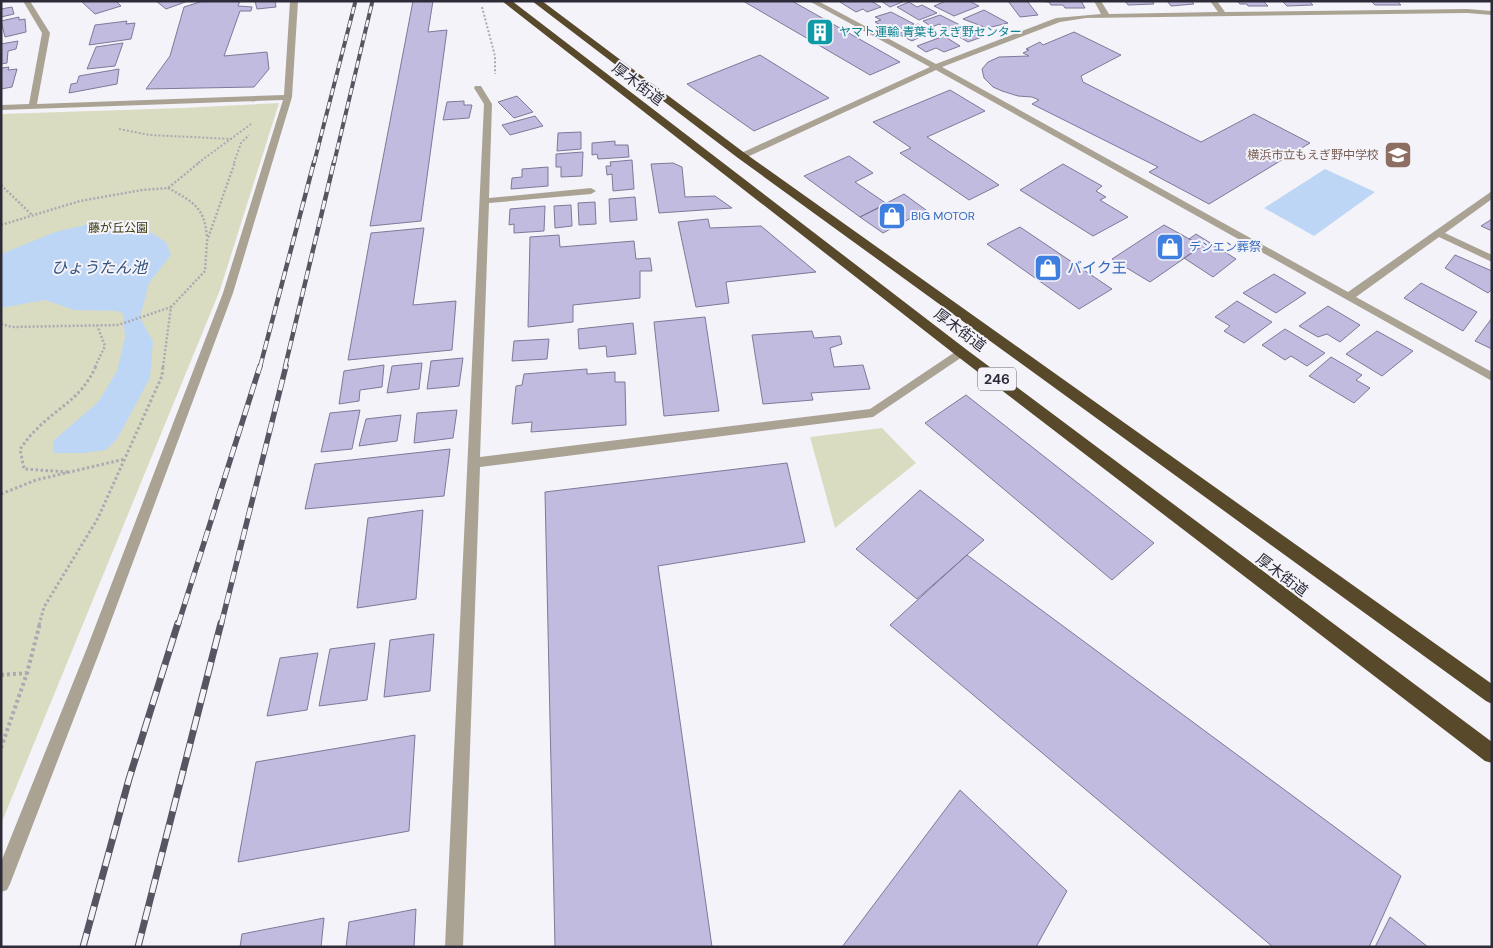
<svg xmlns="http://www.w3.org/2000/svg" width="1493" height="948" font-family="'DM Sans','Noto Sans JP',sans-serif">
<style>
.green{fill:#dadcc2}
.water{fill:#bed6f5}
.building{fill:#c0bbdf;stroke:#7d7998}
.lines{fill:none;stroke-linecap:round;stroke-linejoin:round}
.path-far3{stroke:#aba9b2;stroke-width:2;stroke-dasharray:2 2;stroke-linecap:butt}
.path-far2{stroke:#aba9b2;stroke-width:2.5;stroke-dasharray:2 2;stroke-linecap:butt}
.path-far1{stroke:#aba9b2;stroke-width:3;stroke-dasharray:2.5 2.5;stroke-linecap:butt}
.path{stroke:#aba9b2;stroke-width:4;stroke-dasharray:3 3;stroke-linecap:butt}
.minor{fill:#aaa394;fill-rule:evenodd}
.highway{fill:#58492a;fill-rule:evenodd}
.rail-far3-casing{stroke:#575561;stroke-width:4}
.rail-far2-casing{stroke:#575561;stroke-width:4.5}
.rail-far1-casing{stroke:#575561;stroke-width:5.5}
.rail-casing{stroke:#575561;stroke-width:7}
.rail-far3{stroke:#f4f3fa;stroke-width:2.5;stroke-dasharray:7;stroke-linecap:butt}
.rail-far2{stroke:#f4f3fa;stroke-width:3;stroke-dasharray:9;stroke-linecap:butt}
.rail-far1{stroke:#f4f3fa;stroke-width:4;stroke-dasharray:11;stroke-linecap:butt}
.rail{stroke:#f4f3fa;stroke-width:5;stroke-dasharray:14;stroke-linecap:butt}
.labels{text-anchor:middle;dominant-baseline:central;stroke-width:4;stroke-linejoin:round;paint-order:stroke}
.far-culture-label{font-size:12px;fill:#0d838f;stroke:#f4f3fa;text-anchor:start}
.far-education-label{font-size:12px;fill:#785e54;stroke:#f4f3fa;text-anchor:end}
.far-shop-label{font-size:12px;fill:#366cbe;stroke:#f4f3fa;text-anchor:start}
.far-park-label{font-size:12px;fill:#39390c;stroke:#f4f3fa}
.shield{fill:#f4f3fa;stroke:#696772;stroke-width:1}
.shield-label{font-size:14px;font-weight:bold;fill:#2d2b38}
.street-label{font-size:15px;fill:#2d2b38;stroke:#f4f3fa}
.shop-label{font-size:15px;fill:#366cbe;stroke:#f4f3fa;text-anchor:start}
.water-label{font-size:16px;font-style:italic;fill:#32527d;stroke:#f4f3fa}
</style>
<rect width="100%" height="100%" fill="#f4f3fa"/>
<path class="green" d="M279 103 220 290 1 824V114L183 108Z
M882 428 916 463 835 528 810 437Z"/>
<path class="water" d="M1325 169 1375 192 1314 236 1264 208Z
M94 223 139 225 166 242 171 255 149 283 140 318 153 341 150 378 117 439 106 450 84 453H53V441L98 402 117 371 125 337 123 314 117 311 74 310 45 300 1 308V254L55 232Z"/>
<path class="building" d="M86 1H116L121 6 95 14 82 2Z
M156 1H188L166 9Z
M203 1H240L238 6 252 7 251 11H240L224 56 267 52 269 69 254 87 146 89 170 56 184 7Z
M255 1H275L276 7 257 9Z
M413 1H433L428 32 447 30 421 221 370 226Z
M743 1H792L900 62 870 75Z
M843 1H871L881 7 867 12 863 9 856 12 840 2Z
M881 1H905L890 7Z
M946 1H969L979 6 954 16 934 6Z
M1008 1H1027L1038 15 1020 17Z
M1040 1H1081L1085 8H1065L1063 5H1051L1049 2Z
M1125 1H1152L1154 4 1128 5Z
M1167 1H1191L1194 4 1171 6Z
M1237 1H1263L1268 6H1248L1247 4H1240Z
M1282 1H1309L1313 5 1287 6Z
M1371 1H1397L1401 5H1375Z
M909 2 917 7 922 5 937 13 919 20 897 7Z
M12 7 14 14 1 17V9Z
M984 10 1008 23 987 28 963 19Z
M891 12 914 24 891 32 875 22 881 20 875 17Z
M940 15 960 25 949 30 939 24 932 27 923 21Z
M19 17V20L25 19 26 32 5 37 1 21Z
M127 21 126 24 135 23 131 39 89 45 95 25Z
M918 24 932 31 912 41 898 34Z
M963 28 969 30 982 37 968 42 951 32Z
M1074 32 1121 55 1081 76 1083 82 1201 142 1254 114 1310 143 1209 204 1149 172 1158 167 1032 104 1039 100 1032 97 1018 96 1002 91 993 87 984 78 982 69 988 62 999 57 1029 56 1023 53 1029 50 1026 49 1040 42 1043 45Z
M944 36 960 46 944 52 936 48 926 52 917 46Z
M18 41 16 49 8 51 7 63 1 64V44Z
M123 43 115 66 87 69 96 47Z
M760 55 829 98 754 131 687 84Z
M9 67 8 70 17 69 12 87 1 89V68Z
M119 69 117 84 69 93 71 84 77 83 79 76Z
M950 90 985 111 927 137 999 185 969 200 900 153 911 148 873 122Z
M517 96 533 112 514 118 498 102Z
M464 101V105H472L469 118 443 120 447 102Z
M535 116 543 126 510 135 502 125Z
M581 132V149L557 151 558 133Z
M615 141V145H628L629 157 598 159 597 154 592 155V143Z
M583 152 582 176 561 177V167H556V154Z
M849 156 873 173 855 182 887 204 860 217 804 176Z
M632 160 634 189 613 191 612 174 607 175 606 166H611L610 162Z
M673 163 682 167 685 197 715 196 732 208 659 213 651 164Z
M1063 164 1102 186 1096 191 1106 197 1100 200 1128 217 1093 236 1020 190Z
M548 167V186L511 189 512 178 522 177V169Z
M904 194 926 210 883 233 860 217Z
M635 197 637 220 610 222 609 199Z
M595 202 596 224 579 225 578 203Z
M571 205 572 226 555 228 554 206Z
M545 206 544 231 514 233V224L509 225 510 209Z
M708 219 710 228 761 226 816 272 726 282 729 303 696 307 678 222Z
M1492 219V231L1481 226Z
M1164 225 1202 246 1150 282 1112 259Z
M1020 227 1112 289 1079 309 987 244Z
M424 228 413 305 456 301 452 350 348 360 371 233Z
M1196 234 1236 259 1213 277 1184 258 1202 246 1189 239Z
M559 235 560 247 634 241 636 259 650 258 652 271H640V298L573 305V322L528 327 530 237Z
M1455 255 1492 271V289L1488 293 1445 268Z
M1274 274 1306 293 1276 313 1243 293Z
M1421 283 1477 312 1463 331 1404 298Z
M1237 301 1272 322 1244 343 1224 331 1230 326 1215 317Z
M1328 306 1360 325 1340 342 1327 334 1318 337 1299 326Z
M705 317 719 411 664 416 654 322Z
M1492 318V349L1475 341Z
M633 323 636 354 607 357 606 346 579 349 578 329Z
M1285 329 1325 353 1307 366 1291 356 1285 360 1262 345Z
M812 331 814 338 840 336 842 344 830 348 834 367 863 365 870 389 811 393 813 400 763 404 752 335Z
M1377 331 1413 351 1382 376 1346 354Z
M549 339 547 359 512 361 514 341Z
M1331 357 1362 375 1356 380 1370 388 1354 403 1309 376Z
M463 358 459 386 427 389 431 361Z
M422 363 419 389 387 393 392 366Z
M384 365 382 387 360 390 359 401 339 404 344 371Z
M587 369V374L615 372V382H625L626 425 531 432 532 422 512 424 516 386 522 385 524 374Z
M966 395 1154 543 1112 580 925 423Z
M360 410 352 449 321 452 330 413Z
M457 410 453 438 414 443 417 413Z
M401 415 397 441 359 446 366 419Z
M450 449 444 496 305 509 315 464Z
M787 463 805 542 658 566 712 947H555L545 492Z
M920 490 984 540 917 599 856 549Z
M423 510 416 599 357 608 368 518Z
M967 555 1401 876 1369 947H1273L890 625Z
M434 634 430 691 384 697 390 640Z
M375 643 367 700 319 706 330 649Z
M318 653 307 710 267 716 280 658Z
M415 735 409 831 238 862 256 762Z
M960 790 1067 891 1036 947H842Z
M416 909 414 947H346L349 922Z
M1390 917 1428 947H1375Z
M324 918 321 947H240L242 934Z"/>
<g class="lines">
<path class="path-far3" d="M482 7 495 56V74
M119 129 150 135 232 139
M198 163 251 124
M234 163 241 143 249 135"/>
<path class="path-far2" d="M1 185 32 215
M168 188C193 202 205 207 207 238
M1 225 80 201 142 190 168 188 200 162
M1 324 12 327 118 325 171 307
M95 367 105 346 97 325
M163 367 171 307 205 271 207 241 235 162"/>
<path class="path-far1" d="M68 472 24 469 20 449C25 443 29 436 35 431 58 406 80 401 96 366
M1 494 36 480 125 459
M39 625 44 607 98 518 162 376 163 366"/>
<path class="path" d="M1 675 27 673
M1 748 27 673 40 623"/>
<path class="minor" d="M23 1H30L50 33 37 104 284 95 290 1H298L292 97 233 293 101 648 10 884 7 890 1 892V862L87 648 223 293 283 100 1 110V105L29 104 42 33Z
M809 1H818L936 64 1056 18 1101 14 1094 1H1101L1109 14 1218 12 1210 1H1217L1225 12 1467 9 1492 11V15L1467 13 1086 18 1060 22 942 67 1348 292 1492 191V199L1445 233 1492 255V262L1439 237 1356 297 1492 372V381L936 70 745 158H739V154L930 67Z
M475 86H481L492 104 489 198 591 188 596 191 591 194 489 203 480 457 870 409 958 350 962 349 968 353 873 417 480 467 463 947H445L484 104 474 88Z"/>
<path class="highway" d="M502 1H512L967 350 1492 742V763L1485 761 957 356Z
M532 1H542L746 154 1492 684V704L1486 701 738 158Z"/>
<g class="rail-far3-casing">
<path id="rail-far3" d="M314 163 355 3
M334 163 372 3"/>
</g>
<g class="rail-far2-casing">
<path id="rail-far2" d="M260 367 314 162
M285 367 334 162"/>
</g>
<g class="rail-far1-casing">
<path id="rail-far1" d="M178 625 260 366
M221 625 286 366"/>
</g>
<g class="rail-casing">
<path id="rail" d="M83 947 129 779 178 623
M138 947 221 623"/>
</g>
<use href="#rail-far3" class="rail-far3"/>
<use href="#rail-far2" class="rail-far2"/>
<use href="#rail-far1" class="rail-far1"/>
<use href="#rail" class="rail"/>
</g>
<defs>
<g id="building-square" transform="scale(1.4375)"><rect x="-9" y="-9" width="18" height="18" rx="4" fill="#0f9aa8" stroke="#f4f3fa"/><path d="M-4-6H4V6H1V3H-1V6H-4ZM-2.5-4.3h1.7v1.8h-1.7ZM.8-4.3h1.7v1.8H.8ZM-2.5-1h1.7V.8h-1.7ZM.8-1h1.7V.8H.8Z" fill="#fff"/></g>
<g id="school-square" transform="scale(1.4375)"><rect x="-9" y="-9" width="18" height="18" rx="4" fill="#8d6e63" stroke="#f4f3fa"/><path d="M0-5L7-2L0 1L-7-2ZM-4 1L0 2.5L4 1V4Q0 6-4 4Z" fill="#fff"/></g>
<g id="shop-square" transform="scale(1.4375)"><rect x="-9" y="-9" width="18" height="18" rx="4" fill="#3f7fe0" stroke="#f4f3fa"/><path d="M-5-2.5h2.3a2.7 3.5 0 0 1 5.4 0H5L5.5 6h-11ZM-1.5-2.5h3a1.5 2.3 0 0 0-3 0Z" fill="#fff"/></g>
</defs>
<g fill-rule="evenodd">
<use href="#building-square" x="820" y="32"/>
<use href="#school-square" x="1398" y="155"/>
<use href="#shop-square" x="892" y="216"/>
<use href="#shop-square" x="1170" y="247"/>
<use href="#shop-square" x="1048" y="268"/>
</g>
<g class="labels">
<g class="far-culture-label">
<text x="839" y="32">ヤマト運輸 青葉もえぎ野センター</text>
</g>
<g class="far-education-label">
<text x="1379" y="155">横浜市立もえぎ野中学校</text>
</g>
<g class="far-shop-label">
<text x="911" y="216">BIG MOTOR</text>
<text x="1189" y="247">デンエン葬祭</text>
</g>
<g class="far-park-label">
<text x="118" y="228">藤が丘公園</text>
</g>
<rect class="shield" x="978" y="367.5" width="38" height="23" rx="4"/>
<g class="shield-label">
<text x="997" y="379">246</text>
</g>
<g class="street-label">
<text transform="translate(638 84) rotate(37)">厚木街道</text>
<text transform="translate(960 330) rotate(37)">厚木街道</text>
<text transform="translate(1282 575) rotate(37)">厚木街道</text>
</g>
<g class="shop-label">
<text x="1067" y="268">バイク王</text>
</g>
<g class="water-label">
<text x="99" y="267">ひょうたん池</text>
</g>
</g>
<rect width="1493" height="948" fill="none" stroke="#2d2b38" stroke-width="5"/>
</svg>
